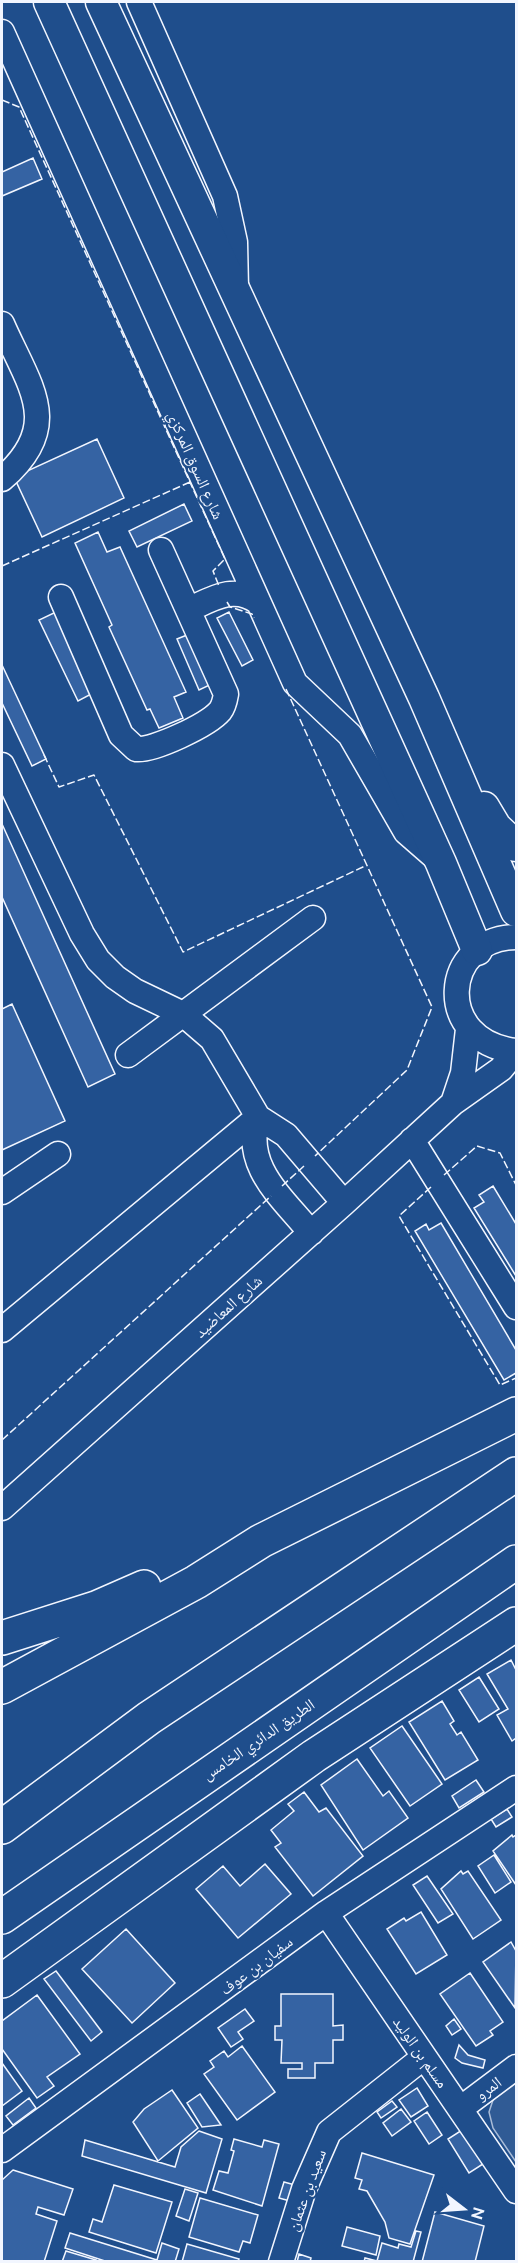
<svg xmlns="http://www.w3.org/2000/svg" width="518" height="2263" font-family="Ubuntu,'Noto Naskh Arabic',sans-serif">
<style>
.built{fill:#305b95;stroke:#a8bbd7;stroke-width:1.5}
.building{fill:#3563a3;stroke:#f2f6ff;stroke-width:1.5}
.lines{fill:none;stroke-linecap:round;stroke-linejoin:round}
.minor-casing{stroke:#f2f6ff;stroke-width:27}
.major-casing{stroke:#f2f6ff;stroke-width:33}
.highway-casing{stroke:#f2f6ff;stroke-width:36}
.minor{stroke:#1f4e8c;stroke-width:24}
.major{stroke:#1f4e8c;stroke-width:30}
.highway{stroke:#1f4e8c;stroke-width:33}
.fence{stroke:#f2f6ff;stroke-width:1.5;stroke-dasharray:8 3;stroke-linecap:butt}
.labels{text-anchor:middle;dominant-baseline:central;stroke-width:4.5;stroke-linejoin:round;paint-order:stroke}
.street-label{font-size:16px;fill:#f2f6ff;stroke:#1f4e8c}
</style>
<rect width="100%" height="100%" fill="#1f4e8c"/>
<path class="built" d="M516 2079V2162L493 2128 489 2112 494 2097Z"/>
<path class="building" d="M33 158 42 179 2 196V172Z
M97 439 124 498 42 537 14 477Z
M184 504 192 521 137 547 129 531Z
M98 532 107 552 120 547 186 692 174 697 183 718 159 728 150 709 147 710 109 627 112 625 75 543Z
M58 611 97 691 78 701 39 620Z
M229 612 253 660 242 666 217 618Z
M192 633 214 683 199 690 177 639Z
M2 665 46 759 32 766 2 703Z
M2 824 115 1074 88 1087 2 897Z
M12 1004 65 1121 2 1150V1009Z
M493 1186 516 1224V1276L474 1208 484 1202 479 1195Z
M441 1223 516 1350V1373L504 1380 415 1231 426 1224 429 1230Z
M511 1660 516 1670V1738L512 1741 497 1715 508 1709 487 1674Z
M479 1677 499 1709 479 1722 459 1690Z
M442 1701 454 1721 450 1724 457 1735 461 1732 478 1760 445 1780 409 1722Z
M402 1726 442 1784 410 1806 370 1748Z
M357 1759 383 1796 389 1791 408 1818 363 1850 321 1785Z
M476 1780 484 1792 459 1808 452 1796Z
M304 1792 319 1812 326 1808 363 1856 313 1896 275 1847 281 1843 271 1830 294 1811 288 1804Z
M507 1809 512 1817 496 1827 491 1819Z
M512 1835 513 1837 516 1835V1885L493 1851Z
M494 1855 511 1882 495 1893 478 1866Z
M265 1864 291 1894 238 1938 196 1889 223 1866 240 1886Z
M461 1871 463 1874 468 1871 501 1920 473 1939 441 1889Z
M427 1876 453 1914 438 1923 413 1885Z
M421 1912 447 1955 416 1974 387 1929 404 1918 406 1921Z
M126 1929 175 1983 132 2023 82 1969Z
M511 1942 516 1951 515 2008 483 1962Z
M56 1971 102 2032 91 2041 44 1979Z
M470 1973 503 2022 490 2031 493 2035 476 2046 440 1994Z
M281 1994H333V2026L343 2025V2040H333V2063H315V2078H288V2069H302V2063H281L282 2040H275V2026H281Z
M37 1995 80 2054 47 2077 54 2086 37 2098 2 2049V2021Z
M245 2009 254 2021 238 2032 243 2039 231 2047 218 2028Z
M454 2019 461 2029 452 2035 446 2026Z
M459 2045 468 2055 485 2060 483 2068 462 2063 455 2058Z
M242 2046 275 2092 237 2120 204 2074 214 2067 210 2061 224 2051 228 2057Z
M2 2063 22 2091 2 2106Z
M417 2088 428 2106 411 2117 399 2100Z
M172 2090 198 2128 158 2161 133 2122 144 2109Z
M200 2094 221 2125 202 2127 187 2103Z
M29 2098 36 2108 13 2125 6 2116Z
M392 2101 397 2107 381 2118 377 2112Z
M401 2109 411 2122 392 2136 383 2123Z
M427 2112 442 2135 429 2144 414 2121Z
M462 2130 483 2164 469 2173 448 2139Z
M199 2131 222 2139 206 2193 82 2156 85 2140 175 2167 181 2147Z
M234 2139 262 2147 264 2140 279 2144 262 2206 213 2190 219 2171 228 2173 234 2151 231 2150Z
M362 2153 434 2175 410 2244 389 2238 385 2222 367 2191 359 2189 362 2180 355 2178Z
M13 2170 73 2189 64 2215 38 2207 36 2214 57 2221 44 2262H2V2180Z
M284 2182 295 2185 290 2201 279 2198Z
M114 2185 172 2202 156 2253 89 2232 93 2219 102 2222Z
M185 2189 198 2193 189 2221 176 2216Z
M200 2198 258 2215 250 2243 243 2241 239 2252 189 2237Z
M435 2212 484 2226 475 2262H422Z
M347 2227 380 2236 376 2255 342 2246Z
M416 2231 421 2232 413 2262H364L365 2258 377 2261 382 2243 398 2248 399 2244 411 2247Z
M70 2233 157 2260 162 2243 179 2249 175 2262H108L65 2248Z
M187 2244 239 2259 238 2262H182Z
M66 2251 96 2260 95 2262H62Z
M299 2254 311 2258 310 2262H297Z"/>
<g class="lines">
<g class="minor-casing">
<path id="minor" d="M139 2 225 196 235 242 236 289
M2 32 295 683 350 735 406 832 437 859
M2 324C29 386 65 425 2 479
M61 597 121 735 136 749C153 751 208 725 220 711 224 706 225 700 226 694L161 550
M188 610C212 599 234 584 258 602
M2 765 82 934 98 960 115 977 135 991 183 1014 212 1039 258 1117 286 1135 344 1203
M516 937C441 938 433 1042 516 1051
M128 1055 313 918
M453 1103 463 1073 468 1029
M258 1117C242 1166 282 1197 311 1233
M412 1140 516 1307
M2 1192 58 1154
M2 1330 258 1117
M2 1508 344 1203 453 1103 501 1069 516 1051
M326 1913 516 2191
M460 2109 516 2067
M2 2150 326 1913 516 1788
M281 2262 304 2189 329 2132 424 2057"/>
</g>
<g class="major-casing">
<path id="major" d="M49 2 441 863 477 950
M101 2 424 698 516 911
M484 807 496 827 516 846"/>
</g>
<g class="highway-casing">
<path id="highway" d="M2 1638 96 1608 144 1587
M2 1687 196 1582 261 1541 516 1414
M2 1827 149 1718 516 1474
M2 1917 516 1562
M2 1981 314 1756 516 1624"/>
</g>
<use href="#minor" class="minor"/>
<use href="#major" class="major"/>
<use href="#highway" class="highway"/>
<path class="fence" d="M2 100 19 107 225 559 213 571 219 586
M2 566 190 482
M227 602 230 607 252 614 254 618
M286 689 432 1007 407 1070 315 1156
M44 755 59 787 94 775 183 952 367 865
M444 1175 477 1146 500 1153 516 1185
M282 1186 304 1166
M431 1187 399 1216 500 1385 516 1378
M2 1440 271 1196"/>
</g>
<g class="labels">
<g class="street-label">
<text transform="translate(196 465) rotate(66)">شارع السوق المركزي</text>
<text transform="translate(228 1306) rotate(-42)">شارع المعاضيد</text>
<text transform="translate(258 1739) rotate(-34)">الطريق الدائري الخامس</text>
<text transform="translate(256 1965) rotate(-37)">سفيان بن عوف</text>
<text transform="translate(421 2052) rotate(55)">مسلم بن الوليد</text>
<text transform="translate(488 2088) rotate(-37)">المرو</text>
<text transform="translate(306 2190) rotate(-70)">سعيد بن عثمان</text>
</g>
</g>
<rect width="518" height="2263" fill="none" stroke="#f2f6ff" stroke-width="6"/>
<g transform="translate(464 2209) rotate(107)" stroke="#1f4e8c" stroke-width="4.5" paint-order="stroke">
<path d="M0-4.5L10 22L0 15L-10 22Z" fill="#f2f6ff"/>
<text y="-9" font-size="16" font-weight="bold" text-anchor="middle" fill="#f2f6ff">N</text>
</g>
</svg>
